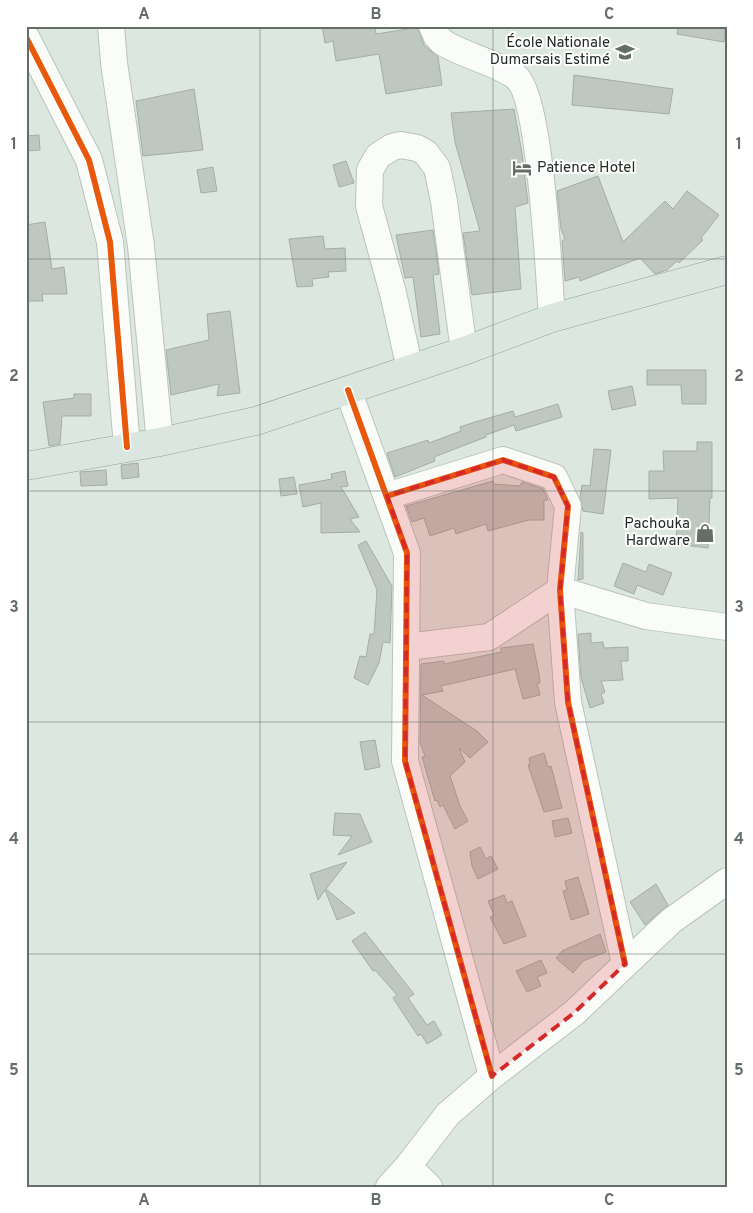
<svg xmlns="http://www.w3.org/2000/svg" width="753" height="1213" font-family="Overpass,sans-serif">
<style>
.building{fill:#bec8c1;stroke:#a4ada6}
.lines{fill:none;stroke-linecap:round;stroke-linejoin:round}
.minor-casing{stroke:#bac3bd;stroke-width:28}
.major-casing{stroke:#8ea698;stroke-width:29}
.minor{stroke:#fafcfa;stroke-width:26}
.major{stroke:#dae6df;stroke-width:28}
.cycleway-casing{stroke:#fff;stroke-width:9}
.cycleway{stroke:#e8590c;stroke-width:6}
.marked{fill:#d62828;fill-opacity:0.2;stroke:#d62828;stroke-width:4;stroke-dasharray:10 6;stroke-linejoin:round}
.grid{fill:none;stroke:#646d66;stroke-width:1;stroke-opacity:0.55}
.labels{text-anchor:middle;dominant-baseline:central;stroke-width:4;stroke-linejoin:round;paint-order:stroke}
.poi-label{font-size:15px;fill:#232b25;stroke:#fff;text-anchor:end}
.neatline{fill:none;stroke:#646d66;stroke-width:2}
.grid-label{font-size:16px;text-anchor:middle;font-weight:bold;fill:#646d66}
</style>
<rect width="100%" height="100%" fill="#dce8df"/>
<path class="building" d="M322 26H375L376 34 408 29V26H417L424 45 438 57 442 85 386 94 379 54 336 61 333 41 325 43Z
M678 26H725L724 42 677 34Z
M574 75 673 89 669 114 572 105Z
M194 89 203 150 143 156 136 101Z
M514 109 522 153 528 203 515 207 521 289 472 295 463 233 480 231 455 142 451 113Z
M39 135 40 150 26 151V136Z
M346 161 354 183 339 187 333 165Z
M213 167 217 191 201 193 197 170Z
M598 176 623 242 665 201 673 209 687 191 719 215 701 238 703 240 679 263 677 261 667 270 655 274 640 258 580 281 579 277 565 281 562 241 565 239 561 229 557 191Z
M45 222 52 269 64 267 67 294H42L43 301H26V225Z
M433 230 439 274 433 275 440 334 421 337 413 277 405 278 396 235Z
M323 236 325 249 345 248 346 271 328 272 329 277 312 279 313 286 297 287 289 239Z
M230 311 240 393 217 396 219 384 171 395 166 350 209 340 207 314Z
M647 370H706V404H682L681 385H647Z
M632 386 636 405 612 410 608 391Z
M74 394H91V416H62L60 444 49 446 43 402 74 398Z
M558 404 562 417 516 431 514 425 486 435V437L434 457 435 461 395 477 387 453 428 440 429 443 461 431 460 427 475 422 513 411 515 417Z
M697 442H712V498H710L708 548 676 544 678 498 649 499V471H664L663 451H697Z
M594 449 611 450 603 514 583 511 580 497 582 485 590 486Z
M138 463 139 477 122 479 121 465Z
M106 470 107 485 81 486 80 472Z
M345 471 348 486 341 487 359 517 350 519 360 532 321 533V503L303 507 299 485 332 479 331 474Z
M294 477 297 494 281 496 279 479Z
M493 481 494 484 520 486 522 482 543 489 548 500H544V520H529L488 531 486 524 456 534 454 528 430 536 424 518 412 522 406 506Z
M581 532 583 533V579L578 580Z
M366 541 392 586 390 643 383 642 379 663 368 685 354 678 360 656 366 657 370 634H374L377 590 358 545Z
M623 563 646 572 649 564 672 573 663 595 637 585 634 594 614 586Z
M591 633V643L603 642 604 648 628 647V661H621L623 680 601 681 605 692 601 694 604 703 590 708 581 678 578 634Z
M533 644 539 674 540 683H537L540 695 523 699 515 669 441 686 443 691 422 695 477 731 488 742 470 758 459 748 465 762 450 776 460 806 468 821 455 829 443 805 440 807 437 800 435 801 422 757 425 756 420 743 421 664 444 661V664L501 652V648Z
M375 740 380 767 365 770 360 742Z
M544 753 548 767 551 766 562 808 544 812 528 765H530L529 758Z
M335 813 360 814 372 842 338 855 352 836 333 835Z
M568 818 572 833 555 837 552 821Z
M480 847 486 859 491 856 498 869 478 879 472 866 470 852Z
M347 862 326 889 355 913 337 920 325 890 318 900 310 874Z
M578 877 589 914 571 920 563 891 567 890 565 881Z
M656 884 668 905 645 925 630 902Z
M504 895 507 903 512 901 526 936 504 944 490 917 494 915 488 901Z
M365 932 414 994 408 998 427 1025 434 1021 442 1035 427 1044 421 1034 418 1036 393 998 397 995 375 970 373 971 352 941Z
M600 934 606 952 583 961 573 973 556 958 562 951Z
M541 960 547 973 537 977 541 986 527 992 516 971Z"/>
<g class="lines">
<g class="minor-casing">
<path id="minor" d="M111 26 114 63 141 246 160 442
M432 26 436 35 442 42C464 56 493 61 515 76 541 95 549 279 552 318
M26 37 89 160 110 242 127 447
M410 369 393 293 369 206 370 170 378 156 392 147 401 145 417 148 426 153 437 168 444 201 464 351
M348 390 407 553 405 761 492 1076
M387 496 503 460 554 477 568 506 560 590 568 702 625 964
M560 590 646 616 727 627
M407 647 489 637 560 590
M408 1166 429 1187
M389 1187 408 1166 448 1114 492 1076 574 1013 671 921 727 881"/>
</g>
<g class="major-casing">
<path id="major" d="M26 466 160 442 256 421 464 351 552 318 727 270"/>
</g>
<use href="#minor" class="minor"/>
<use href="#major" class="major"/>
<g class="cycleway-casing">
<path id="cycleway" d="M26 37 89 160 110 242 127 447
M348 390 407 553 405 761 492 1076
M387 496 503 460 554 477 568 506 560 590 568 702 625 964"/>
</g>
<use href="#cycleway" class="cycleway"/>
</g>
<path class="marked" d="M503 460 554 477 568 506 560 590 568 702 625 964 574 1013 492 1076 405 761 407 553 387 496Z"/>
<path class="grid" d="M260 26V1187M493 26V1187M26 259H727M26 491H727M26 722H727M26 954H727"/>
<defs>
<g id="school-bare" transform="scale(1.5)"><path d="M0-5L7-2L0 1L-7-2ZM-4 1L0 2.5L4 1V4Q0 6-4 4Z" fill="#646d66" stroke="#fff" stroke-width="2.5" paint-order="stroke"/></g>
<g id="hotel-bare" transform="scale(1.5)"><path d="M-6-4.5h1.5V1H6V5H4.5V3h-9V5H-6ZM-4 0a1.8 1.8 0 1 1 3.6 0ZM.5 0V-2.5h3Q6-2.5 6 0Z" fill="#646d66" stroke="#fff" stroke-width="2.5" paint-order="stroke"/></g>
<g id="shop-bare" transform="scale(1.5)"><path d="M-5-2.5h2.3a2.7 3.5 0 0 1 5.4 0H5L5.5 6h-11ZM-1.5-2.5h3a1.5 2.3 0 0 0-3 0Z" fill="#646d66" stroke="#fff" stroke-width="2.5" paint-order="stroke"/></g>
</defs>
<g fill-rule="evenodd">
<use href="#school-bare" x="625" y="52"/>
<use href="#hotel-bare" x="522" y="168"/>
<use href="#shop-bare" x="705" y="533"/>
</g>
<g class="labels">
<g class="poi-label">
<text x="610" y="43">École Nationale<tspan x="610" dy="17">Dumarsais Estimé</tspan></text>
<text x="537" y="168" text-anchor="start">Patience Hotel</text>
<text x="690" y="524">Pachouka<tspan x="690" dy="17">Hardware</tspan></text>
</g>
</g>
<rect width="753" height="1213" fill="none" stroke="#ffffff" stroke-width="55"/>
<rect x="28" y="28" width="698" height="1158" class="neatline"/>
<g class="grid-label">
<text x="144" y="19">A</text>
<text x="376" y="19">B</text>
<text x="609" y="19">C</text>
<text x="14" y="149">1</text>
<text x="739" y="149">1</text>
<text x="14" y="381">2</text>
<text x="739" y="381">2</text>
<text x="14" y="612">3</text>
<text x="739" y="612">3</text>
<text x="14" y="844">4</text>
<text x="739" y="844">4</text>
<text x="14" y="1075">5</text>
<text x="739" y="1075">5</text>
<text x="144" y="1205">A</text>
<text x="376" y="1205">B</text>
<text x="609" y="1205">C</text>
</g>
</svg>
